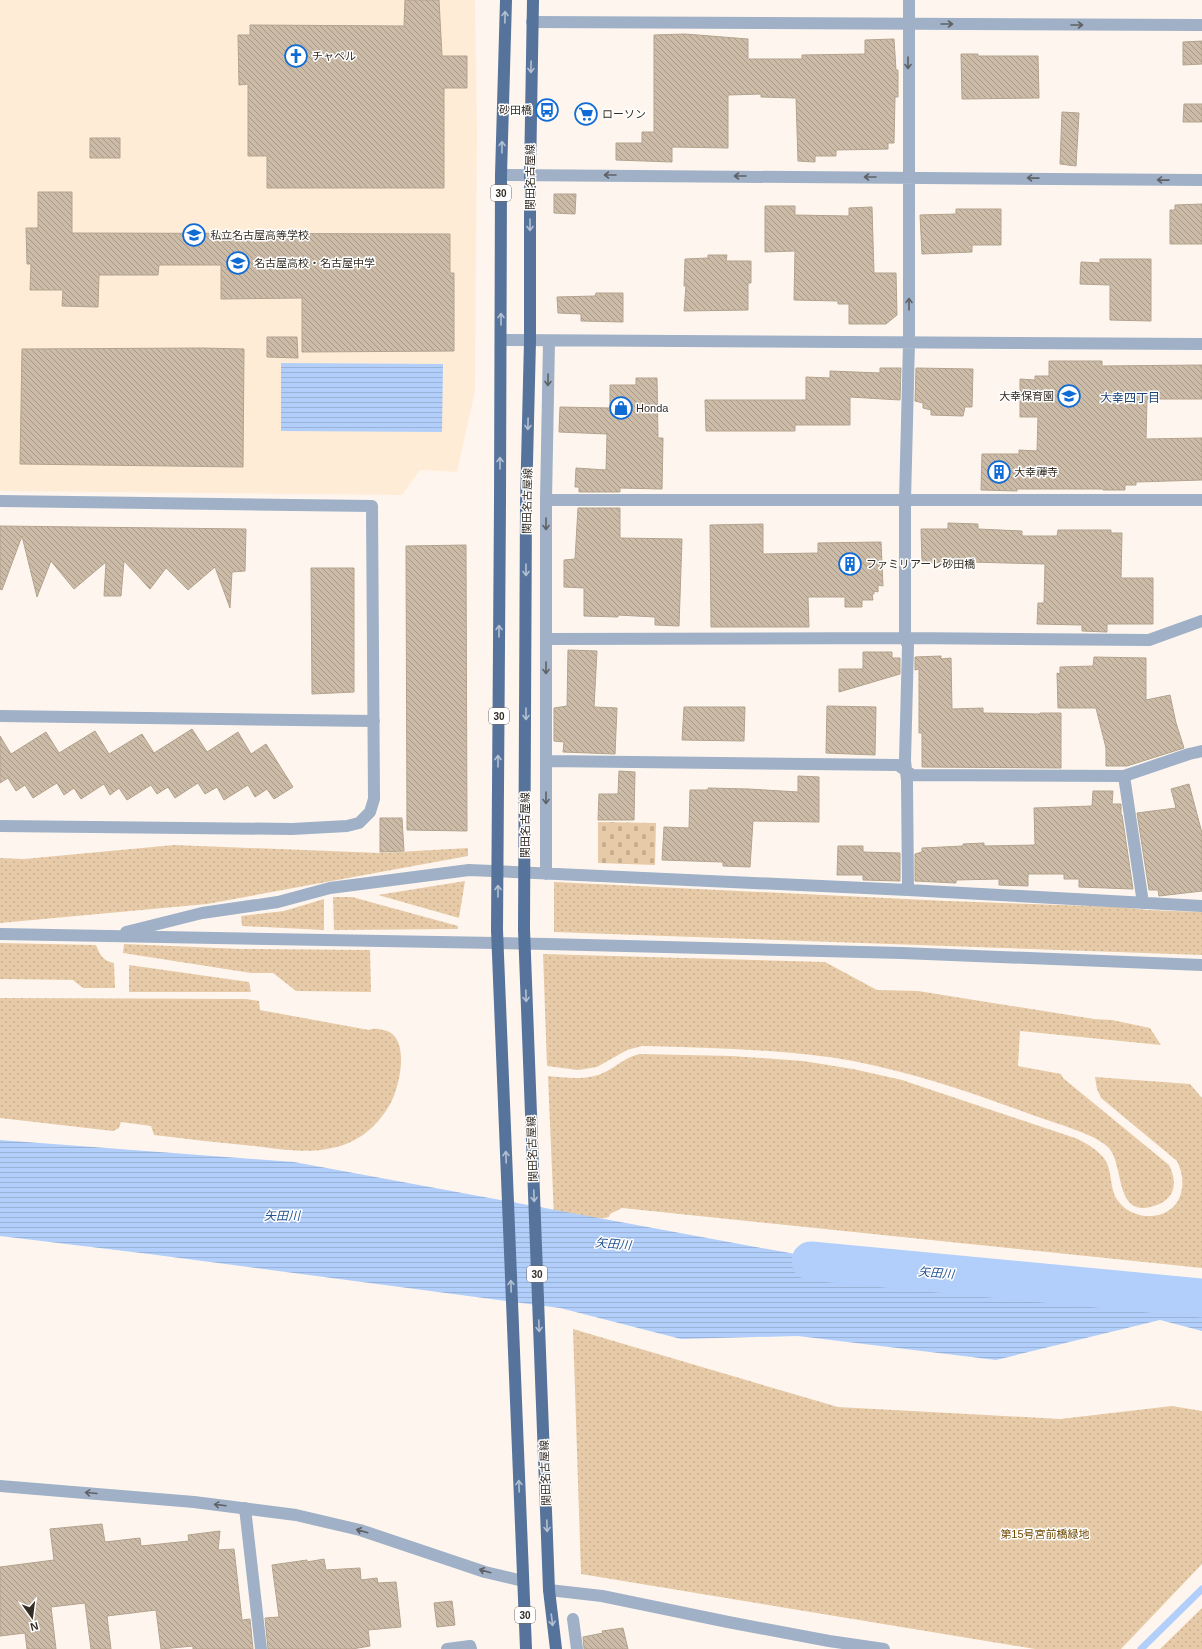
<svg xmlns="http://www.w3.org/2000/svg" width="1202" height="1649" font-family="Arial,'Noto Sans JP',sans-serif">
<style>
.built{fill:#feecd6}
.green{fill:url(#green-dots)}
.cemetery{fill:url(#cemetery-stones)}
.water{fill:url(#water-rules)}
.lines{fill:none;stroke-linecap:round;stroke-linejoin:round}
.stream{stroke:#b1cffa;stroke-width:7}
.river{stroke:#b1cffa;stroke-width:39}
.building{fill:url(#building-back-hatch);stroke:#b3a38e}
.minor{stroke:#9fb0c7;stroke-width:12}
.major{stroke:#56739c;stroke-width:12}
.major-bridge{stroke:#56739c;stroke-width:12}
.oneway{stroke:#b3c0d2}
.oneway2{stroke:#5e6165}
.labels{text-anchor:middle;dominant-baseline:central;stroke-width:3;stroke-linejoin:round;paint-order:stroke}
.shield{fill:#fff;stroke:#706b66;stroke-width:1}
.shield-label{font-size:10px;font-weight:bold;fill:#332c24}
.poi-label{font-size:11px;fill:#332c24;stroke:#fff;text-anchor:start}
.street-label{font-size:11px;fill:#332c24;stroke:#fff}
.park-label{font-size:11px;fill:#6d4600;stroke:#fff}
.neighbourhood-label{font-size:12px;fill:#1b4377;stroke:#fff}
.water-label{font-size:12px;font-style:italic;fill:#245392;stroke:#fff}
</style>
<defs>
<pattern id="green-dots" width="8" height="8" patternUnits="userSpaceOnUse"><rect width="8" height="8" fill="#e7cba8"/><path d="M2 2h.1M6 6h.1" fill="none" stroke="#c7ae90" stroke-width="1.8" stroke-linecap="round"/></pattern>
<pattern id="cemetery-stones" width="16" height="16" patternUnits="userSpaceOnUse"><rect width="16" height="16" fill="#e7cba8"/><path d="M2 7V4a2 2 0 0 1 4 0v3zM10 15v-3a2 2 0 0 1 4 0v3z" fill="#c7ae90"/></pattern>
<pattern id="water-rules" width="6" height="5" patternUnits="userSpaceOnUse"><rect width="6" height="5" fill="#b1cffa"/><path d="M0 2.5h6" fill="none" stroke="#99b2d6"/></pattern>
<pattern id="building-back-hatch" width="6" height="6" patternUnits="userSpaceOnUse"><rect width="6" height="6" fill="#ccbba7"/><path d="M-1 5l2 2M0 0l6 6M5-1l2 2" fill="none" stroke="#a69888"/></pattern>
</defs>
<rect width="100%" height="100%" fill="#fef6ee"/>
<path class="built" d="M0 0H475L477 134 475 391 457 472 420 470 402 495 0 491Z"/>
<path class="green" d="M174 845 380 853 468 848V856L207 904 0 923V858L24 859Z
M465 881 459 918 378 895Z
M554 882 947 901 1119 907 1148 910 1202 912V955L554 932Z
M333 897H352L458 926V929L334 930Z
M324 899V930L242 926 241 916 284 911Z
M0 943 96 945C100 955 103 961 114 963L115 988H83L73 980 0 979Z
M124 944 242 949 370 950 371 992 296 991 273 973H251L123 953Z
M543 954 825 962 877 990 918 991 1094 1019 1112 1020 1150 1028 1161 1045 1020 1031 1018 1066 1061 1074 1063 1078 1169 1165C1179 1185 1174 1202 1150 1207 1115 1215 1124 1166 1109 1148 1096 1134 1054 1123 1035 1116 976 1094 915 1073 853 1061 784 1049 713 1048 642 1046L627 1050 597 1067 578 1070 547 1066Z
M129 965 249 982 251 992H129Z
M0 998 246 999 259 1001 260 1010 369 1030C374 1028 378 1029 383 1030 412 1034 400 1089 389 1106 376 1128 357 1143 332 1148 307 1154 279 1149 254 1146 221 1143 188 1139 154 1135L151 1126 121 1122 119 1128 113 1131 0 1118Z
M640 1054 732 1056 803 1061 853 1069 902 1080 1078 1139C1087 1144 1096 1149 1103 1157 1114 1170 1108 1189 1119 1202 1135 1223 1174 1221 1181 1193 1184 1181 1182 1172 1177 1161L1101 1098 1097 1089 1095 1077 1190 1084 1202 1098V1268L622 1208 610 1214 609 1217 604 1218H554L548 1076C567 1078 590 1081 607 1071 620 1064 624 1058 640 1054Z
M573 1329 838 1407 1060 1419 1172 1406 1202 1411V1564L1121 1649H1035L581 1574Z
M1202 1608V1649H1160Z"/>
<path class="cemetery" d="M598 822 656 823 655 865 598 863Z"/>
<path class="water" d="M281 363 443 364 442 432 281 431Z
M0 1140 294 1162 756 1247 975 1286 1118 1280 1202 1289V1331L1160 1320 996 1360 798 1336 681 1339 560 1308 149 1254 0 1236Z"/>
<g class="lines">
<path class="stream" d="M1141 1649 1202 1589"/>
<path class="river" d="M811 1261 1202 1298"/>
</g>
<path class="building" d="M405 0H439L442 56H467V88H444V188H267V156H248V84L239 85 238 35H250V25L404 26Z
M685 34 748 39V59H802V55L865 54V40L894 39 896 70H898V97H895L894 143H888V149L836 150V156H815V162L798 161 796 98 761 97V94L728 95V148L672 147V162L616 160V143H642V132H654V35Z
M1202 41V64L1183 65V42Z
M961 54H978V56H1038L1039 98 962 99Z
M1184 104H1202V122H1183Z
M1062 112 1079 113 1076 166 1060 164Z
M90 138H120V158H90Z
M38 192H72V233L450 234V273H454V351L302 352V298L221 299V265H159L158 275H99L98 307 62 306 63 290H30L31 264H27L26 228H38Z
M554 194H576L575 214 554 213Z
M1202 204V244H1170V210H1175V205Z
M765 206H795V215L849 216V208L872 207 874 273H896L897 315 886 324H849V304H838V301L794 300 795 251 765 252Z
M956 209H1001V245H972V252L922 254 920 215 956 214Z
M708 255H727L726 261H751V283H748V310L684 311 686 286H684L685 259 708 258Z
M1100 259H1151V321L1110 320V285L1080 284 1081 262 1100 263Z
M596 293H623V322L581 321V314L558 313 557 297 595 296Z
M267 337H297L298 358 267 357Z
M203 348 244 349 243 467 20 464 22 349Z
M1049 361H1102V366L1202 365V399H1147L1146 439 1202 438V480L1136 482V485H1125V490H1103V489H1017V491L981 490 982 454H1019V450L1037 451 1038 417H1020V379L1035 380V376H1049Z
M880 368H901L900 400 850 397V425H795V431H706L705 400H806V377L830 378V371L880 373Z
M916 368 973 369 972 407H965L963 416 931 415V410L923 408V403L915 401Z
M636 378H657L658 438H663L662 489 620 488V492H579V487H575L576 468 606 470 607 434 559 432 560 407 610 408V385H636Z
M578 508H620V538L682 539 679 626 655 625V617L618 615V617L584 616V588L564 587V560L575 559Z
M948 523 978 524V529L1022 531V536H1057L1058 530H1111V533H1122L1121 578H1153V624H1107V632L1082 631V625L1037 624 1038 603H1044L1045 564 969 562 922 563 921 529H948Z
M763 524V554L818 553V543L881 542 883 586 878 585V592L874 591V594H872L873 600H862V607H845V597H808L809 627H711L710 525Z
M0 526 246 529 245 571 232 572 230 608 215 567 188 590 166 568 150 589 124 561 121 596H104L106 562 74 589 51 561 37 597 22 536 2 590 0 589Z
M466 545 467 831 407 830 406 546Z
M311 568H354V692L312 694Z
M568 650 597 651 594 707 617 708 615 754 563 752 564 742 554 741V708L567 706Z
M863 652H892V658H900V674L839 692V669H863Z
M941 656V659L951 658 952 709 983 708V713L1040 714V713H1061V768L922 767V733H919V669L915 670V657Z
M1094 657 1146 658V700L1170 695 1176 723 1184 748 1127 766H1106V748L1096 708H1058L1057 673 1060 674V667L1093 666Z
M827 706 876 707 875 755 826 753Z
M684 707H745L744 741 682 740Z
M192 729 207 752 238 732 251 754 266 744 293 787 274 799 267 789 255 797 248 785 224 800 217 787 205 794 198 783 175 798 168 787 157 794 151 785 127 800 119 788 110 795 104 784 81 799 74 788 64 795 57 783 33 798 25 785 16 791 8 778 0 783V736L11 754 46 732 59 753 95 731 109 754 142 734 154 753Z
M619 771 635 772 634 820H598L599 794H618Z
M798 776 819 777V822L753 821 750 867 723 866V862L662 860 664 827 689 828 690 790H708V788L749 789 798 792Z
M1189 784 1202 833V891L1159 896 1158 890H1149L1137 813 1176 808 1171 789Z
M1093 791H1113L1112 804H1121V815H1122L1133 889 1079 887V879H1064V874H1028V886L999 885V879L956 880V883L915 881V854L922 852V848L963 846V844L984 843V846L1035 845 1034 808 1092 806Z
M380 818H402L404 851 380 852Z
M838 846H863V852L900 853V881L863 880V875H837Z
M102 1524 105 1542 140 1538 141 1546 189 1541 188 1535 220 1531 218 1550 234 1549 242 1620 250 1619 253 1649H193V1646L161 1649 156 1610 107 1616 111 1649H91L85 1603 51 1607 56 1649H27L25 1633 0 1636V1567L54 1560 50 1529Z
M324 1559 326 1570 360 1568 361 1580 377 1578 378 1583 396 1582 401 1627 368 1630 370 1646 352 1649H268L265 1618 279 1617 272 1565 307 1560V1562Z
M452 1601 455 1625 437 1627 434 1603Z
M623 1628 628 1649H584L583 1637 603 1633 602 1631Z"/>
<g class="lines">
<path class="minor" d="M532 22 1202 25
M501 175 1202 180
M501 340 1202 344
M546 500H1202
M0 501 372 506 374 799 370 812 359 823 347 826 292 829 0 826
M546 639 905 638 1149 640 1202 621
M0 716 374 721
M546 761 898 765 912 775 1124 776 1189 754 1202 751
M1124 776 1143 903
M546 874V500L549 341
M908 890 907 781 905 760 908 646 905 638V500L909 343V0
M126 932 202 913 278 902 330 888 469 870 908 890 1202 906
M0 934 546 944 902 953 1202 965
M0 1486 194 1502 296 1515 360 1530 485 1572 523 1581
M245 1508 261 1649
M549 1590 602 1596 728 1622 829 1641 884 1649
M573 1619 577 1649
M447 1649 470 1646 471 1649"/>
<path class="major" d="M500 502 501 175 506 0
M526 503 530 341V175L533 0
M524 929 549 1590 556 1649
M497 930 526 1649"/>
<path class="major-bridge" d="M524 929 526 503
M497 930 500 502"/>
</g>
<defs><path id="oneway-shaft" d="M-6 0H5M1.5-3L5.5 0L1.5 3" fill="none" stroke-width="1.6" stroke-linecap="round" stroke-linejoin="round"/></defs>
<g class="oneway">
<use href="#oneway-shaft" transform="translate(505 17) rotate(-89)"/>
<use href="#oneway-shaft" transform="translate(531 67) rotate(91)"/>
<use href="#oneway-shaft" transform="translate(502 147) rotate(-89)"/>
<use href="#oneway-shaft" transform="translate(530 225) rotate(90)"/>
<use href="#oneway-shaft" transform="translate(501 319) rotate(-90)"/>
<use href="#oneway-shaft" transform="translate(528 424) rotate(91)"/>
<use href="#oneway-shaft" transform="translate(500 463) rotate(-90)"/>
<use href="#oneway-shaft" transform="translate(526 570) rotate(90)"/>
<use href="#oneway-shaft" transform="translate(499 631) rotate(-90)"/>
<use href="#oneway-shaft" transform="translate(526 714) rotate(90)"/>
<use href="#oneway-shaft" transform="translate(498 761) rotate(-90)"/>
<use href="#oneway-shaft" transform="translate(498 891) rotate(-90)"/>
<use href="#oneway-shaft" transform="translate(526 996) rotate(88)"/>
<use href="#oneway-shaft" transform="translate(506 1157) rotate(-92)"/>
<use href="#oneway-shaft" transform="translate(534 1196) rotate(88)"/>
<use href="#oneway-shaft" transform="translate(511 1286) rotate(-92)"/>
<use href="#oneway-shaft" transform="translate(539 1326) rotate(88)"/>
<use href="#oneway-shaft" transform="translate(519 1486) rotate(-92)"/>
<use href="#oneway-shaft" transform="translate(547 1526) rotate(88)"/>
<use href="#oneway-shaft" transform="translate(552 1620) rotate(83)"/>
</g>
<g class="oneway2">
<use href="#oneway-shaft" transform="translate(947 24)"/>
<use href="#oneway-shaft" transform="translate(1077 25)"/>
<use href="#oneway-shaft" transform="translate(908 63) rotate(90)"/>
<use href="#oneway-shaft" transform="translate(610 175) rotate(-180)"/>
<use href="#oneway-shaft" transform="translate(740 176) rotate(-180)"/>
<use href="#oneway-shaft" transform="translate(870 177) rotate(-180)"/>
<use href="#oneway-shaft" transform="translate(1033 178) rotate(-179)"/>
<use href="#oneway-shaft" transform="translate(1163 180) rotate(-179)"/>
<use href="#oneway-shaft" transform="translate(909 304) rotate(-90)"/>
<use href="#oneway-shaft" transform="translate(548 380) rotate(91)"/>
<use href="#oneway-shaft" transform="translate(546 524) rotate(90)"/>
<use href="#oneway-shaft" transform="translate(546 668) rotate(90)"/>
<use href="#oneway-shaft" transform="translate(546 798) rotate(90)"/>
<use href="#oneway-shaft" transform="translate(91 1493) rotate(-175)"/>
<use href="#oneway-shaft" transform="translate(220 1505) rotate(-173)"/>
<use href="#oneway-shaft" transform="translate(362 1531) rotate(-164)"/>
<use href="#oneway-shaft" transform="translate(485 1571) rotate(-164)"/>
</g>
<defs>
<g id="church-ring" transform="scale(1.15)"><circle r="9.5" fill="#fff" stroke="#106bd4" stroke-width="1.5"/><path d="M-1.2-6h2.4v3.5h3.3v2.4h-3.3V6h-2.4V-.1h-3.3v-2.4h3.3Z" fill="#106bd4"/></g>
<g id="bus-ring" transform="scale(1.15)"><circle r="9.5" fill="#fff" stroke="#106bd4" stroke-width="1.5"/><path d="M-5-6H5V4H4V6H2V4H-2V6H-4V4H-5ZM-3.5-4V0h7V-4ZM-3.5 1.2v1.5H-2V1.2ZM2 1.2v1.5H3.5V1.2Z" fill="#106bd4"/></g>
<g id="supermarket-ring" transform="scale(1.15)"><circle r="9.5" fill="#fff" stroke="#106bd4" stroke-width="1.5"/><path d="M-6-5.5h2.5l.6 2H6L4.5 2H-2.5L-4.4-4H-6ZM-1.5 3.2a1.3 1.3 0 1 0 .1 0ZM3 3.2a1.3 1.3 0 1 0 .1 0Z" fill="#106bd4"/></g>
<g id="school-ring" transform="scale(1.15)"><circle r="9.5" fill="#fff" stroke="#106bd4" stroke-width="1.5"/><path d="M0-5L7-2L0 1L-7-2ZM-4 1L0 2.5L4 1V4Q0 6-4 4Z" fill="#106bd4"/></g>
<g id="shop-ring" transform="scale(1.15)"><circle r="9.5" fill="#fff" stroke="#106bd4" stroke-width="1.5"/><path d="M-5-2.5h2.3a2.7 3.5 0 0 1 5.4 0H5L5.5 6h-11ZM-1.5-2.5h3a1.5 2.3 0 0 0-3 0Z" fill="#106bd4"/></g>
<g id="building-ring" transform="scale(1.15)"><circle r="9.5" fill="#fff" stroke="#106bd4" stroke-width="1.5"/><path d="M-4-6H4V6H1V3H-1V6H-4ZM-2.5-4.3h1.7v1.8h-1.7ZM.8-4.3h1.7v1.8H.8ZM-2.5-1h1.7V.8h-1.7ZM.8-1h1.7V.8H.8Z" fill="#106bd4"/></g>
</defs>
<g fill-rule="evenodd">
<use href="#church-ring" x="296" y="56"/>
<use href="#bus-ring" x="547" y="110"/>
<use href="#supermarket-ring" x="586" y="114"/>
<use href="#school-ring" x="194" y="235"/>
<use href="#school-ring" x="238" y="263"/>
<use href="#school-ring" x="1069" y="396"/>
<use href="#shop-ring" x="621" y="408"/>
<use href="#building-ring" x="999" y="472"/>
<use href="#building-ring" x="850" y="564"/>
</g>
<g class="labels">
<g class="shield">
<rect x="491" y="185" width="20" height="16" rx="3"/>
<rect x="489" y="708" width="20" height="16" rx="3"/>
<rect x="527" y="1266" width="20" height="16" rx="3"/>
<rect x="515" y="1607" width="20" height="16" rx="3"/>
</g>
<g class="shield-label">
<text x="501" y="193">30</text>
<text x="499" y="716">30</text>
<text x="537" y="1274">30</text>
<text x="525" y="1615">30</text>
</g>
<g class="poi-label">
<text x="312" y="56">チャペル</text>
<text x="532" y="110" text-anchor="end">砂田橋</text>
<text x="602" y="114">ローソン</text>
<text x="210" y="235">私立名古屋高等学校</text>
<text x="254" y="263">名古屋高校・名古屋中学</text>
<text x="1054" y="396" text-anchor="end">大幸保育園</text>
<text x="636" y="408">Honda</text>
<text x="1014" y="472">大幸禪寺</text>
<text x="866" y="564">ファミリアーレ砂田橋</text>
</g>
<g class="street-label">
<text transform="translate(530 177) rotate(-90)">関田名古屋線</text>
<text transform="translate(527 501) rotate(-89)">関田名古屋線</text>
<text transform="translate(525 825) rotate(-90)">関田名古屋線</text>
<text transform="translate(532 1149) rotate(-92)">関田名古屋線</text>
<text transform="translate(545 1473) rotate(-92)">関田名古屋線</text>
</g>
<g class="park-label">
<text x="1045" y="1534">第15号宮前橋緑地</text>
</g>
<g class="neighbourhood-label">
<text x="1130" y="398">大幸四丁目</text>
</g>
<g class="water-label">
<text x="282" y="1216">矢田川</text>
<text transform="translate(613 1244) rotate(5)">矢田川</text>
<text transform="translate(936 1273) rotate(5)">矢田川</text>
</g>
</g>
<g transform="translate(32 1617) rotate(166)" stroke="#ffffff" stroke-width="3" paint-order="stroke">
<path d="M0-3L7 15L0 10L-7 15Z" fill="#332c24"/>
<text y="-6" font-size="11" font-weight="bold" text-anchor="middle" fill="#332c24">N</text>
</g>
</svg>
